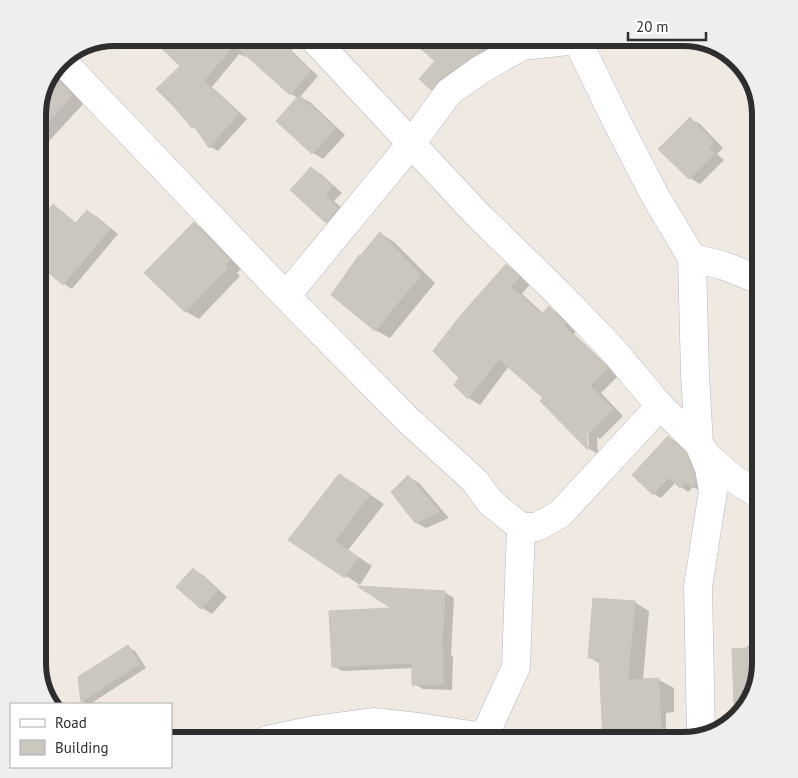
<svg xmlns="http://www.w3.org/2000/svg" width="798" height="778" font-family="'PT Sans',sans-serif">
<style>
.shadow{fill:#0003;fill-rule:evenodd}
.building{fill:#cbc7bf;stroke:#cbc5ba}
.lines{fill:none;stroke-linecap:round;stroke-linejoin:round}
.street-casing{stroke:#b4b7c1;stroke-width:29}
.street{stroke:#fff;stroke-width:28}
.rim{fill:none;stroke:#2e2e2e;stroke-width:6}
</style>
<rect width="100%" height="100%" fill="#efe9e1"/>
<path class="shadow" d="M153 38H297L300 40 291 50 318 76 300 97 310 102 345 135 323 159 313 153 278 121 298 98 291 94 247 55 245 57 239 54 212 87 247 119 218 151 210 147 199 131 193 127 181 66Z
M410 38H503L488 54 442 94 432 89 436 61Z
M55 74 84 103 39 152 41 155 38 159V109Z
M690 119 700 124 723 148 717 154 724 160 700 184 690 178Z
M311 168 321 174 342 193 334 201 348 214 336 228 326 222Z
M53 206 62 211 77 224 87 212 96 216 118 234 72 289 64 284 38 262V225Z
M194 223 207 231 242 268 237 273 240 276 199 319 185 311Z
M380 233 394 242 435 283 390 338 375 330 360 258Z
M506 265 517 272 530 284 522 294 544 314 549 308 560 314 576 331 574 334 618 376 601 393 623 416 600 439 597 437 598 454 589 449 542 401 545 398 509 366 480 405 469 398 456 385 461 378ZM584 425H587L589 447 586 444Z
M668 437 676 442 693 459 701 491 693 487 688 492 681 487 676 482 661 498 654 494Z
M409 477 419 483 449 518 426 528 415 522Z
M354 484 384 504 348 550 372 566 360 585 290 540Z
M193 570 203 575 227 597 212 614 202 608 178 587Z
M444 592 454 598 451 655 453 656 452 690 423 689 414 684V668L342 671 333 666 395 609Z
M634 602 649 611 643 680H659L674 688V712L666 713V740H604L601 664 589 657Z
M760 645V663L755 693 745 706 735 700 747 646Z
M128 647 135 651 146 668 90 704H88L82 701Z"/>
<path class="building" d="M151 38H276L311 70 290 95 234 45 204 81 239 113 209 148 194 126 192 128 176 109 156 89 180 66Z
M408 38H467L482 51 440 79 431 90 419 79 435 61Z
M54 76 73 95 38 134V109Z
M299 95 336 128 312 154 276 121Z
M690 117 714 142 708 147 715 153 689 179 658 149Z
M311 167 333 186 325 195 338 208 326 223 290 190Z
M53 204 75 224 87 210 110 229 63 285 38 264V223Z
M194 222 230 260 225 265 228 268 185 312 144 273Z
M380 232 421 275 375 331 331 295 359 255 360 256Z
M506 264 520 277 511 287 542 314 549 306 566 324 564 326 608 368 590 386 613 409 588 434 586 431 588 450 540 401 543 398 499 359 468 399 454 385 459 378 433 351 460 316Z
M668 436 686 453 694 472 696 484 693 488 686 482 680 488 669 477 653 495 632 475Z
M339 474 370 494 335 541 358 557 345 578 288 540Z
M408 475 440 512 415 523 391 492Z
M193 568 218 590 201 609 176 587Z
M357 586 445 591 442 649H443V685H412V663L332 667 329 611 391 608Z
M593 598 635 601 628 680 659 678 661 738 603 740 599 659 588 658Z
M128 645 140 664 81 702 78 677Z
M760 647V663L754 693 746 704 734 705 732 649Z"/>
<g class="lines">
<g class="street-casing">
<path id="street" d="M313 38 476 213 558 293 613 350 660 406 699 444 708 457 734 479 760 495
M576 38 617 122 654 194 692 258 695 374 699 444 709 468 713 491 698 587 701 734
M62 61 286 296 407 419 475 481 490 502 521 527H537L560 514 660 406
M692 258 722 265 760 280
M286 296 411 144 449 92 480 70 522 46 577 40
M267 740 314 730 373 722 418 727 484 737
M484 740V737L516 667 521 527"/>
</g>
<use href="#street" class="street"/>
</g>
<path d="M0 0H798V778H0ZM115 46H683A69 69 0 0 1 752 115V663A69 69 0 0 1 683 732H115A69 69 0 0 1 46 663V115A69 69 0 0 1 115 46Z" fill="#eee" fill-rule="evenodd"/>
<path class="rim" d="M115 46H683A69 69 0 0 1 752 115V663A69 69 0 0 1 683 732H115A69 69 0 0 1 46 663V115A69 69 0 0 1 115 46Z"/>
<rect x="10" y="703" width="162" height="65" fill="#ffffff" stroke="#ababab"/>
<rect x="20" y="719" width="25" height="8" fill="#ffffff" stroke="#ababab"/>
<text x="55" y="728" font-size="15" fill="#2e2e2e">Road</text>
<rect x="20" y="740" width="25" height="15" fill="#cbc7bf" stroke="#ababab"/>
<text x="55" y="753" font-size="15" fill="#2e2e2e">Building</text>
<path d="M628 32v8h78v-8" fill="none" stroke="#2e2e2e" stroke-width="2.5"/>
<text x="636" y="32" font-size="15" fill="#2e2e2e" stroke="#ffffff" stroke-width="4" paint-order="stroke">20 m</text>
</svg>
